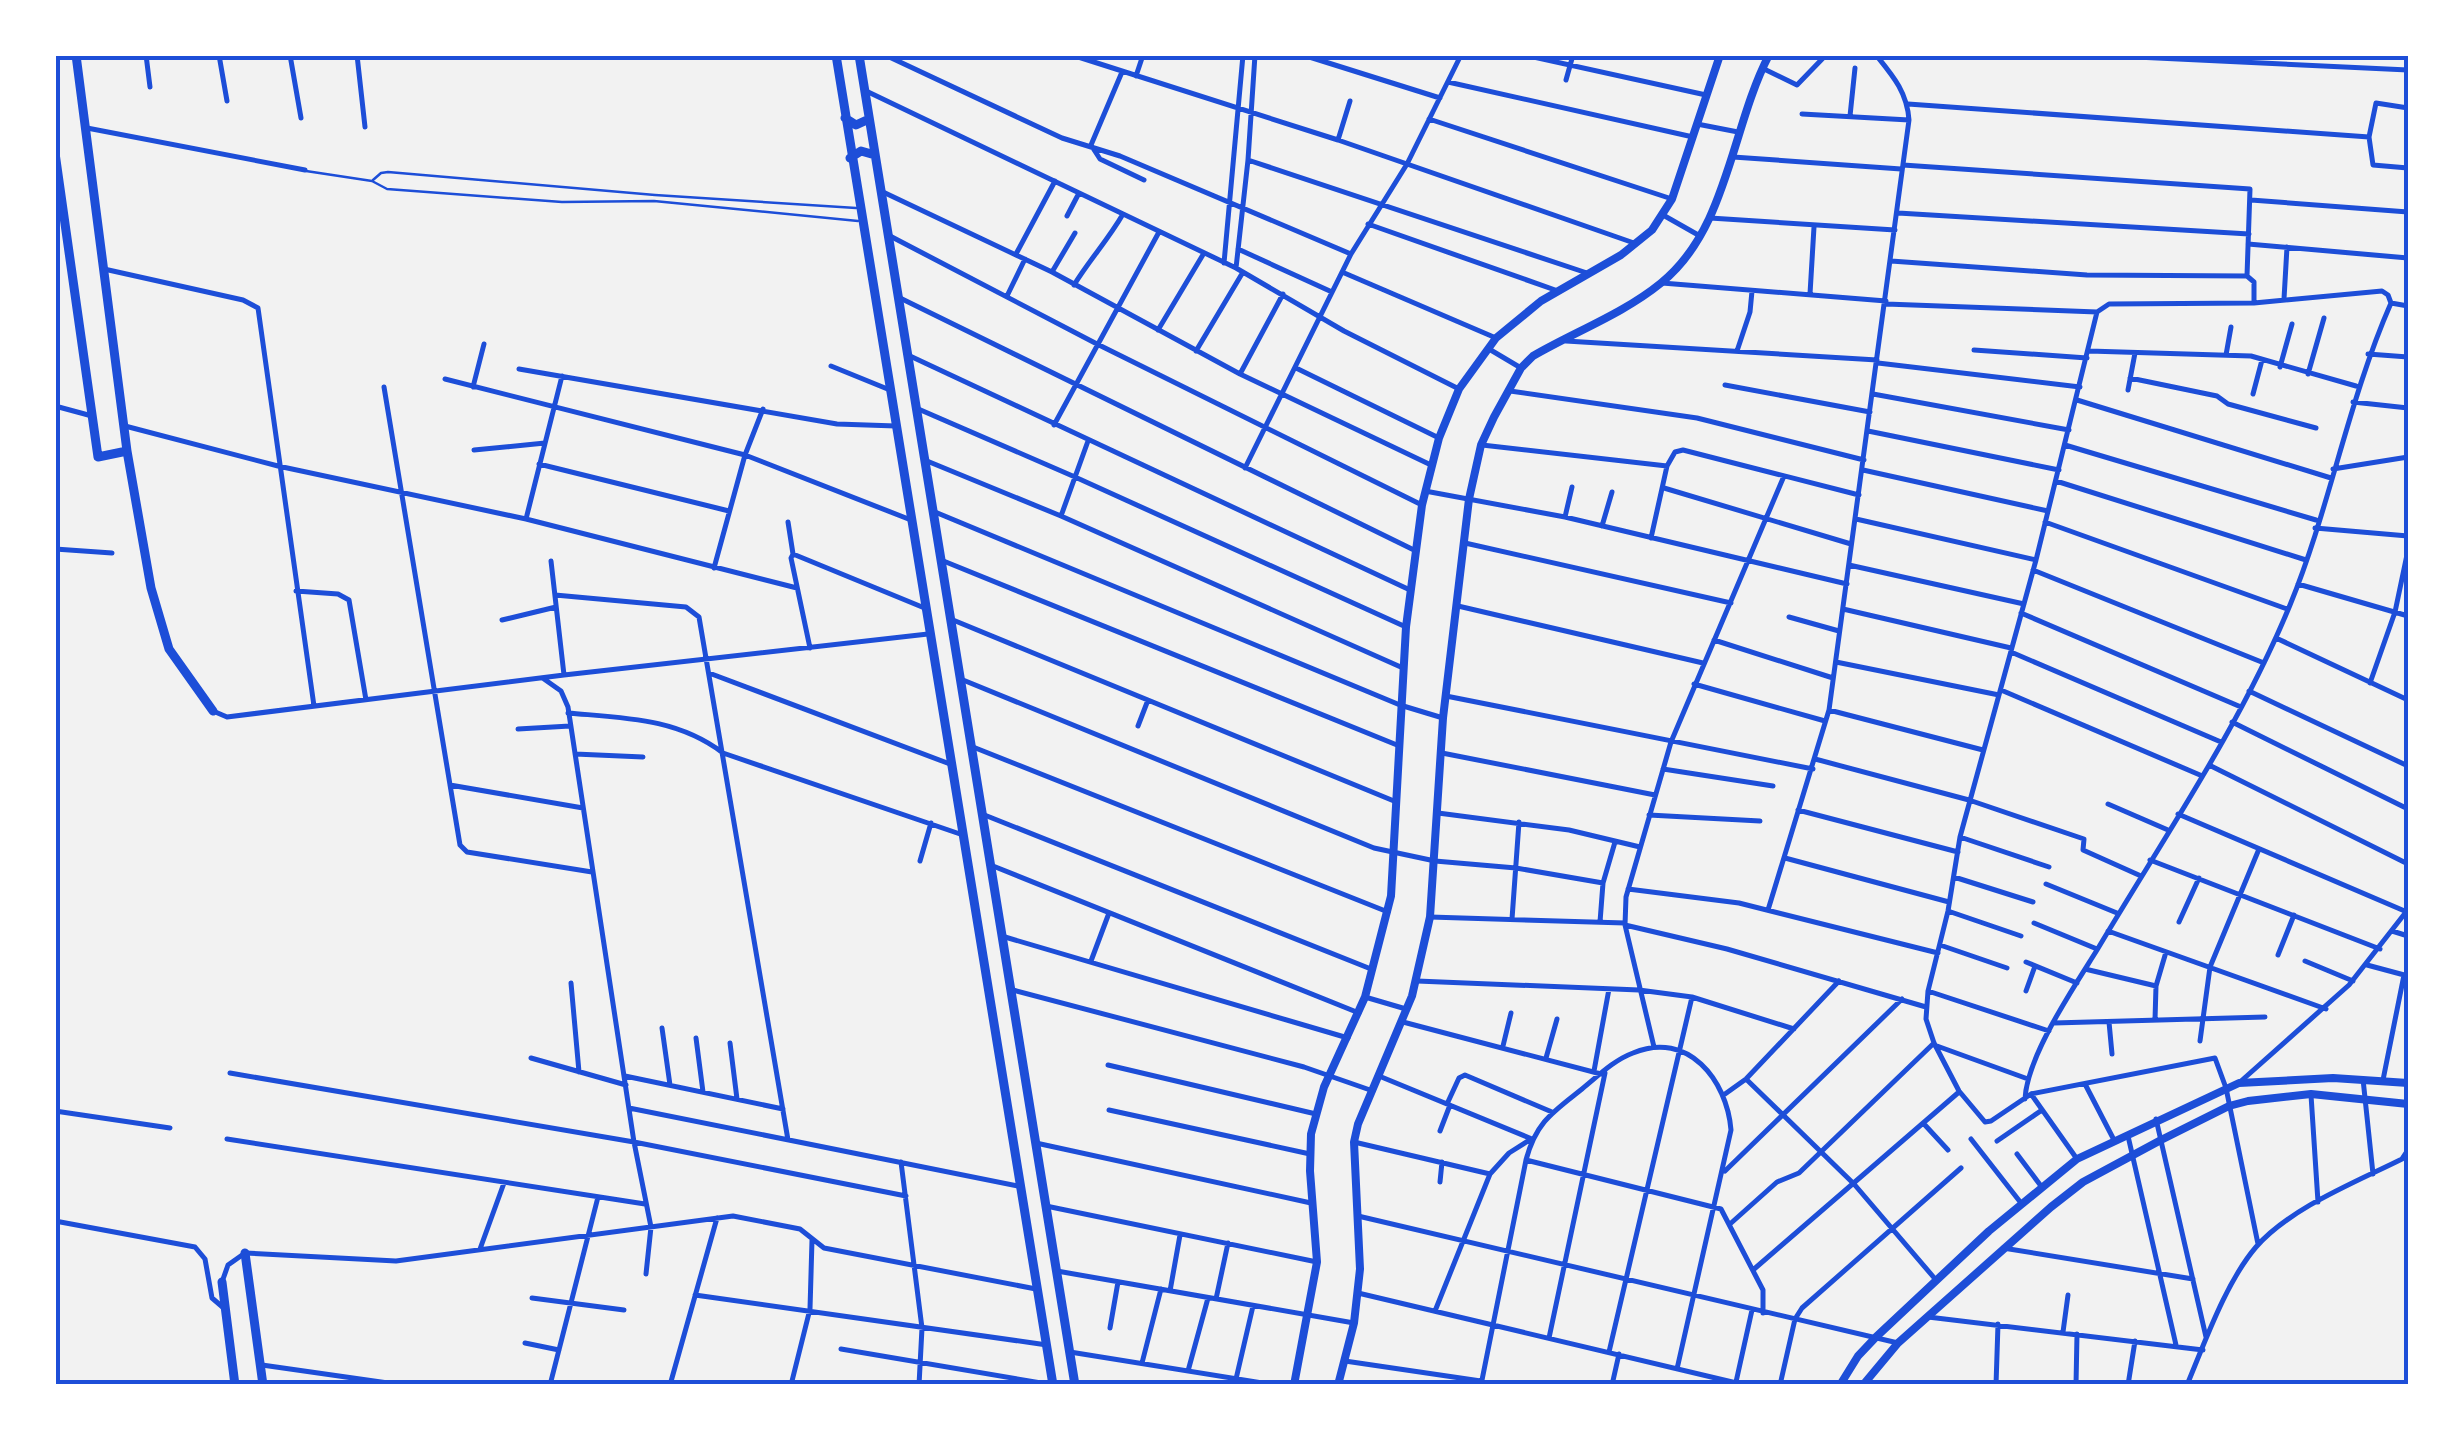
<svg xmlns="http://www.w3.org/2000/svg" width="2463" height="1440" font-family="'Zilla Slab',serif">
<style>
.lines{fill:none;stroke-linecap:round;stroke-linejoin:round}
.service{stroke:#1d4ed8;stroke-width:2.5}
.minor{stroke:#1d4ed8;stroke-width:5}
.tertiary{stroke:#1d4ed8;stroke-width:8}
.primary{stroke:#1d4ed8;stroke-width:9}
.neatline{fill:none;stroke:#1d4ed8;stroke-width:4}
</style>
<rect width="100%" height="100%" fill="#f2f2f2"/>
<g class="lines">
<path class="service" d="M306 171 372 181 387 189 562 202 654 201 858 221
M373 180 381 173 388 172 655 195 856 208"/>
<path class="minor" d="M146 55 150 87
M219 55 227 101
M290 55 301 118
M357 55 365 127
M885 55 1062 138 1120 156 1351 254
M1072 55 1338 140 1634 243
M1303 55 1440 98
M1524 55 1706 95
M2094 55 2408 70
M1762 68 1797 85 1826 55
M1122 72 1091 145 1100 159 1144 180
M1136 76 1143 55
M1566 80 1573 55
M1448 82 1693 137
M864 90 1236 268 1344 331 1459 389
M1908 104 2369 137
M2408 108 2376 103 2369 137 2373 165 2408 168
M1802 114 1909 120
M1850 116 1855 68
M1429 119 1672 199
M1697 124 1738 132
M87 128 305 170
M1338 140 1350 101
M1733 157 1901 169
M1248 160 1587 273
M1903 165 2250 189 2247 276
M883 192 1052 272 1240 374 1431 465
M2251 200 2408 212
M1898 213 2249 234
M1663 215 1700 236
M1067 216 1079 193
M1710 218 1895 230
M1368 224 1558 291
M890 236 1097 344 1422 505
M2248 244 2408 258
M1238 249 1332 292
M1016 254 1055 181
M1891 261 2087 275 2247 276 2254 282V303
M1224 263 1243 55
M1236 268 1248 160 1255 55
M104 269 243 300 258 308 314 706
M1052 272 1075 233
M1342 272 1496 338
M1662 283 1886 301
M1074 285C1090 259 1108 240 1123 214
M1810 294 1814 227
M1007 296 1025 259
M898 297 1416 551
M2284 299 2287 247
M1886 304 2097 312
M2097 312 2036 560 1960 837 1948 911 1928 991 1926 1019 1934 1043 1959 1091 1985 1122 1991 1121 2031 1094 2215 1058 2226 1088 2258 1244
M2097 312 2109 304 2254 303 2382 291 2388 295 2391 303 2408 306
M1158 330 1204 253
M1566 341 1877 360
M1489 349 1521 368
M1974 350 2087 358
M1196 351 1243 272
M1737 351 1750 312 1752 291
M2089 351 2251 356 2356 386
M2368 354 2408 357
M2226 355 2231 327
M910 356 1410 590
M1878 363 2080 387
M831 366 890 390
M2280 367 2292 324
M1296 368 1439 438
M519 369 837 424 896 426
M1240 374 1283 294
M2308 374 2324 318
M2130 378 2217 396 2228 404 2316 428
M445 379 745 455 911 520
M1725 385 1870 412
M384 387 460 845 467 852 592 872
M473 387 484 344
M2128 390 2135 353
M1510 391 1697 418 1864 460
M1873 394 2069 430
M2253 394 2262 360
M2077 400 2331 478
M2353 402 2408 408
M55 406 92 416
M916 408 1075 477 1406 627
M1054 425 1159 232
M125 426 278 466 526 519 797 588
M1868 431 2059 470
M1482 445 1667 466
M2065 445 2316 520
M474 450 545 443
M927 461 1061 516 1403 668
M539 464 729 511
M1245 468 1351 254 1407 164 1461 55
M2333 469 2408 457
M1863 470 2048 511
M2056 481 2306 560
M1664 488 1851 544
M1425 491 1565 517 1847 584
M935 512 1400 705 1443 718
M1061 516 1088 441
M1565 517 1572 487
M526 519 562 376
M1856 519 2036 560
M788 522 793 554
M2045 522 2287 609
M1602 526 1612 492
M2315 528 2408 536
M1651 538 1667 466 1675 452 1683 450 1859 495
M1465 543 1731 603
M55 549 112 553
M941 560 1397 745
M551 561 564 675
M1849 565 2024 604
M714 568 745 455 763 409
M2033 570 2264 663
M2298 584 2408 616
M296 591 338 594 349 600 366 700
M555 595 686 607 699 617 788 1140
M1458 606 1703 663
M1843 609 2011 648
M2021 613 2241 707
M1789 617 1839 631
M502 620 556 607
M953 620 1394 801
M2276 638 2408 700
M1714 640 1833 678
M810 648 791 558 793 554 927 609
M2011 652 2221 742
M1836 662 1999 695
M709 673 950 764
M544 679 561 691 568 707 634 1142 651 1227 646 1274
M963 680 1374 848 1435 861 1516 868 1603 883
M2370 683 2395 612 2408 550
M1694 684 1825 721
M2001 690 2200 775
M2249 691 2408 766
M1446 696 1813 769
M1829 710 1983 750
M213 711 227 717 564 675 928 634
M568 713C624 718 677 718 723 753L963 835
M2232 722 2408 809
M1138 726 1148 700
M518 729 570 726
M973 747 1388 912
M1442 753 1655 795
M575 754 643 757
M1815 759 1969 800 2084 839 2083 850 2141 876
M2209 765 2408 864
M1663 769 1773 786
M450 785 583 808
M2108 804 2168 830
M1798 810 1958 852
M1438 813 1569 830 1640 847
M982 814 1371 969
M2178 814 2407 912
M1649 815 1760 821
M1960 837 2049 867
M1785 858 1949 902
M2150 860 2380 949
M920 861 931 823
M993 866 1359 1013
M1954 877 2033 902
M2046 884 2117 913
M1628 889 1739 903 1938 953
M1768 910 1829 710 1909 120C1907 92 1893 76 1876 55
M1948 911 2021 936
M1430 917 1625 923
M1512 919 1519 822
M1600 922 1603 883 1615 842
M2179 922 2199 878
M2034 923 2097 949
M1625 925 1727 949 1926 1007
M2108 931 2326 1009
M2392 931 2408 936
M1005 937 1348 1038
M1940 945 2007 968
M2278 955 2294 915
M1091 961 1109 913
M2305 961 2353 981
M2026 962 2077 983
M2367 965 2408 976
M2085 969 2156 986
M1417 981 1639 990 1692 997 1794 1029
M571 983 579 1072
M1013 990 1304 1067 1373 1091
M1928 991 2049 1031
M2026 991 2035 966
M1365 997 1406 1009
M2155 1020 2156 986 2166 952
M1403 1022 1601 1074
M2109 1022 2112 1054
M2054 1023 2265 1017
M662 1028 670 1085
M696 1038 703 1092
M2200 1041 2210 967 2259 849
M730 1043 737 1099
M1503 1046 1511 1013
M1937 1046 2028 1079
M1654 1047 1625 925 1626 897 1671 742 1784 476
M531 1058 626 1085
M1546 1058 1557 1019
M1108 1065 1316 1114
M1594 1071 1609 989
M230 1073 634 1142 906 1196
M625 1076 783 1109
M1379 1076 1532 1139
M1746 1079 1854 1184 1936 1280
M2363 1079 2373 1174
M2383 1080 2404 975
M2240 1082 2349 985 2406 912
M2085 1084 2114 1140
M1725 1094 1746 1079 1839 981
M2031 1094 2077 1159
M2311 1095 2318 1202
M2025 1099C2027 1056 2074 987 2097 950 2164 837 2240 727 2290 605 2330 507 2348 401 2391 303
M1447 1104 1459 1078 1465 1075 1552 1112
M629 1108 1018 1186
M1109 1110 1310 1154
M55 1111 170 1128
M2156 1119 2206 1337
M1924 1124 1948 1150
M1440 1131 1450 1105
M2128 1136 2176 1345
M227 1139 645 1204
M1971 1139 2021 1203
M1997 1141 2042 1110
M1354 1142 1490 1174
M1036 1143 1311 1203
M2017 1154 2041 1186
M1526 1160 1721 1209 1763 1290V1313
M901 1162 922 1328 919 1385
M1725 1171 1902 999
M1440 1182 1442 1162
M1046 1206 1317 1262
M1358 1216 1898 1343
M55 1221 195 1247 205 1259 212 1298 226 1310
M1730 1224 1777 1182 1799 1173 1934 1043
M2003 1248 2193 1279
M480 1249 504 1183
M1753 1270 1959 1092
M1057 1271 1354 1323
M222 1282 228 1265 245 1253 396 1261 733 1216 800 1229 824 1248 1036 1289
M1170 1291 1180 1235
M1358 1293 1745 1385
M695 1295 1047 1345
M532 1298 624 1310
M1216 1299 1228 1243
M1435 1311 1490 1174 1509 1153 1531 1139
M1928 1317 2203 1350
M1110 1328 1118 1282
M2063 1332 2068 1295
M1549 1338 1605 1073
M525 1343 559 1350
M841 1349 1053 1385
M1070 1352 1275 1385
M1609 1352 1692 997
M1345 1361 1508 1385
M1142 1363 1161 1289
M262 1365 402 1385
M1188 1371 1208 1298
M1236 1379 1253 1306
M1736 1382 1752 1310
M550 1385 598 1197
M670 1385 717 1218
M791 1385 810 1309 812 1240
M1481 1385 1526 1160C1536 1122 1553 1112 1582 1089 1598 1076 1614 1060 1633 1053 1688 1030 1727 1080 1731 1130L1677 1369
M1612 1385 1619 1354
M1780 1385 1795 1319 1802 1308 1961 1168
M1996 1385 1998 1324
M2076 1385 2077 1334
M2128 1385 2135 1341
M2187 1385C2205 1342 2226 1282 2256 1247 2290 1208 2356 1182 2402 1159L2408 1150"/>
<path class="tertiary" d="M1294 1385 1317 1262 1310 1171 1311 1134 1324 1087 1365 997 1391 896 1406 627 1422 505 1439 438 1459 389 1496 338 1541 301 1621 255 1652 230 1672 199 1720 55
M1338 1385 1354 1323 1360 1269 1354 1142 1358 1124 1412 996 1430 917 1443 718 1469 499 1481 445 1494 417 1521 368 1533 356C1574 332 1623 314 1661 283 1728 229 1731 128 1769 55
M1840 1385 1858 1356 1876 1337 1989 1231 2077 1159 2239 1083 2333 1078 2408 1083
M1863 1385 1898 1343 2051 1207 2083 1182 2161 1140 2229 1106 2248 1101 2311 1094 2408 1104"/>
<path class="primary" d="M76 55 127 451 151 588 169 649 213 711
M836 55 1053 1385
M859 55 1075 1385
M845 118 856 125 869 119
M55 153 98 457 127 451
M850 158 861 151 875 155
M245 1253 263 1385
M222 1282 235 1385"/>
</g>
<rect width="2463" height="1440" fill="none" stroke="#ffffff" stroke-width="115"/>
<rect x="58" y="58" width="2348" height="1324" class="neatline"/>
</svg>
